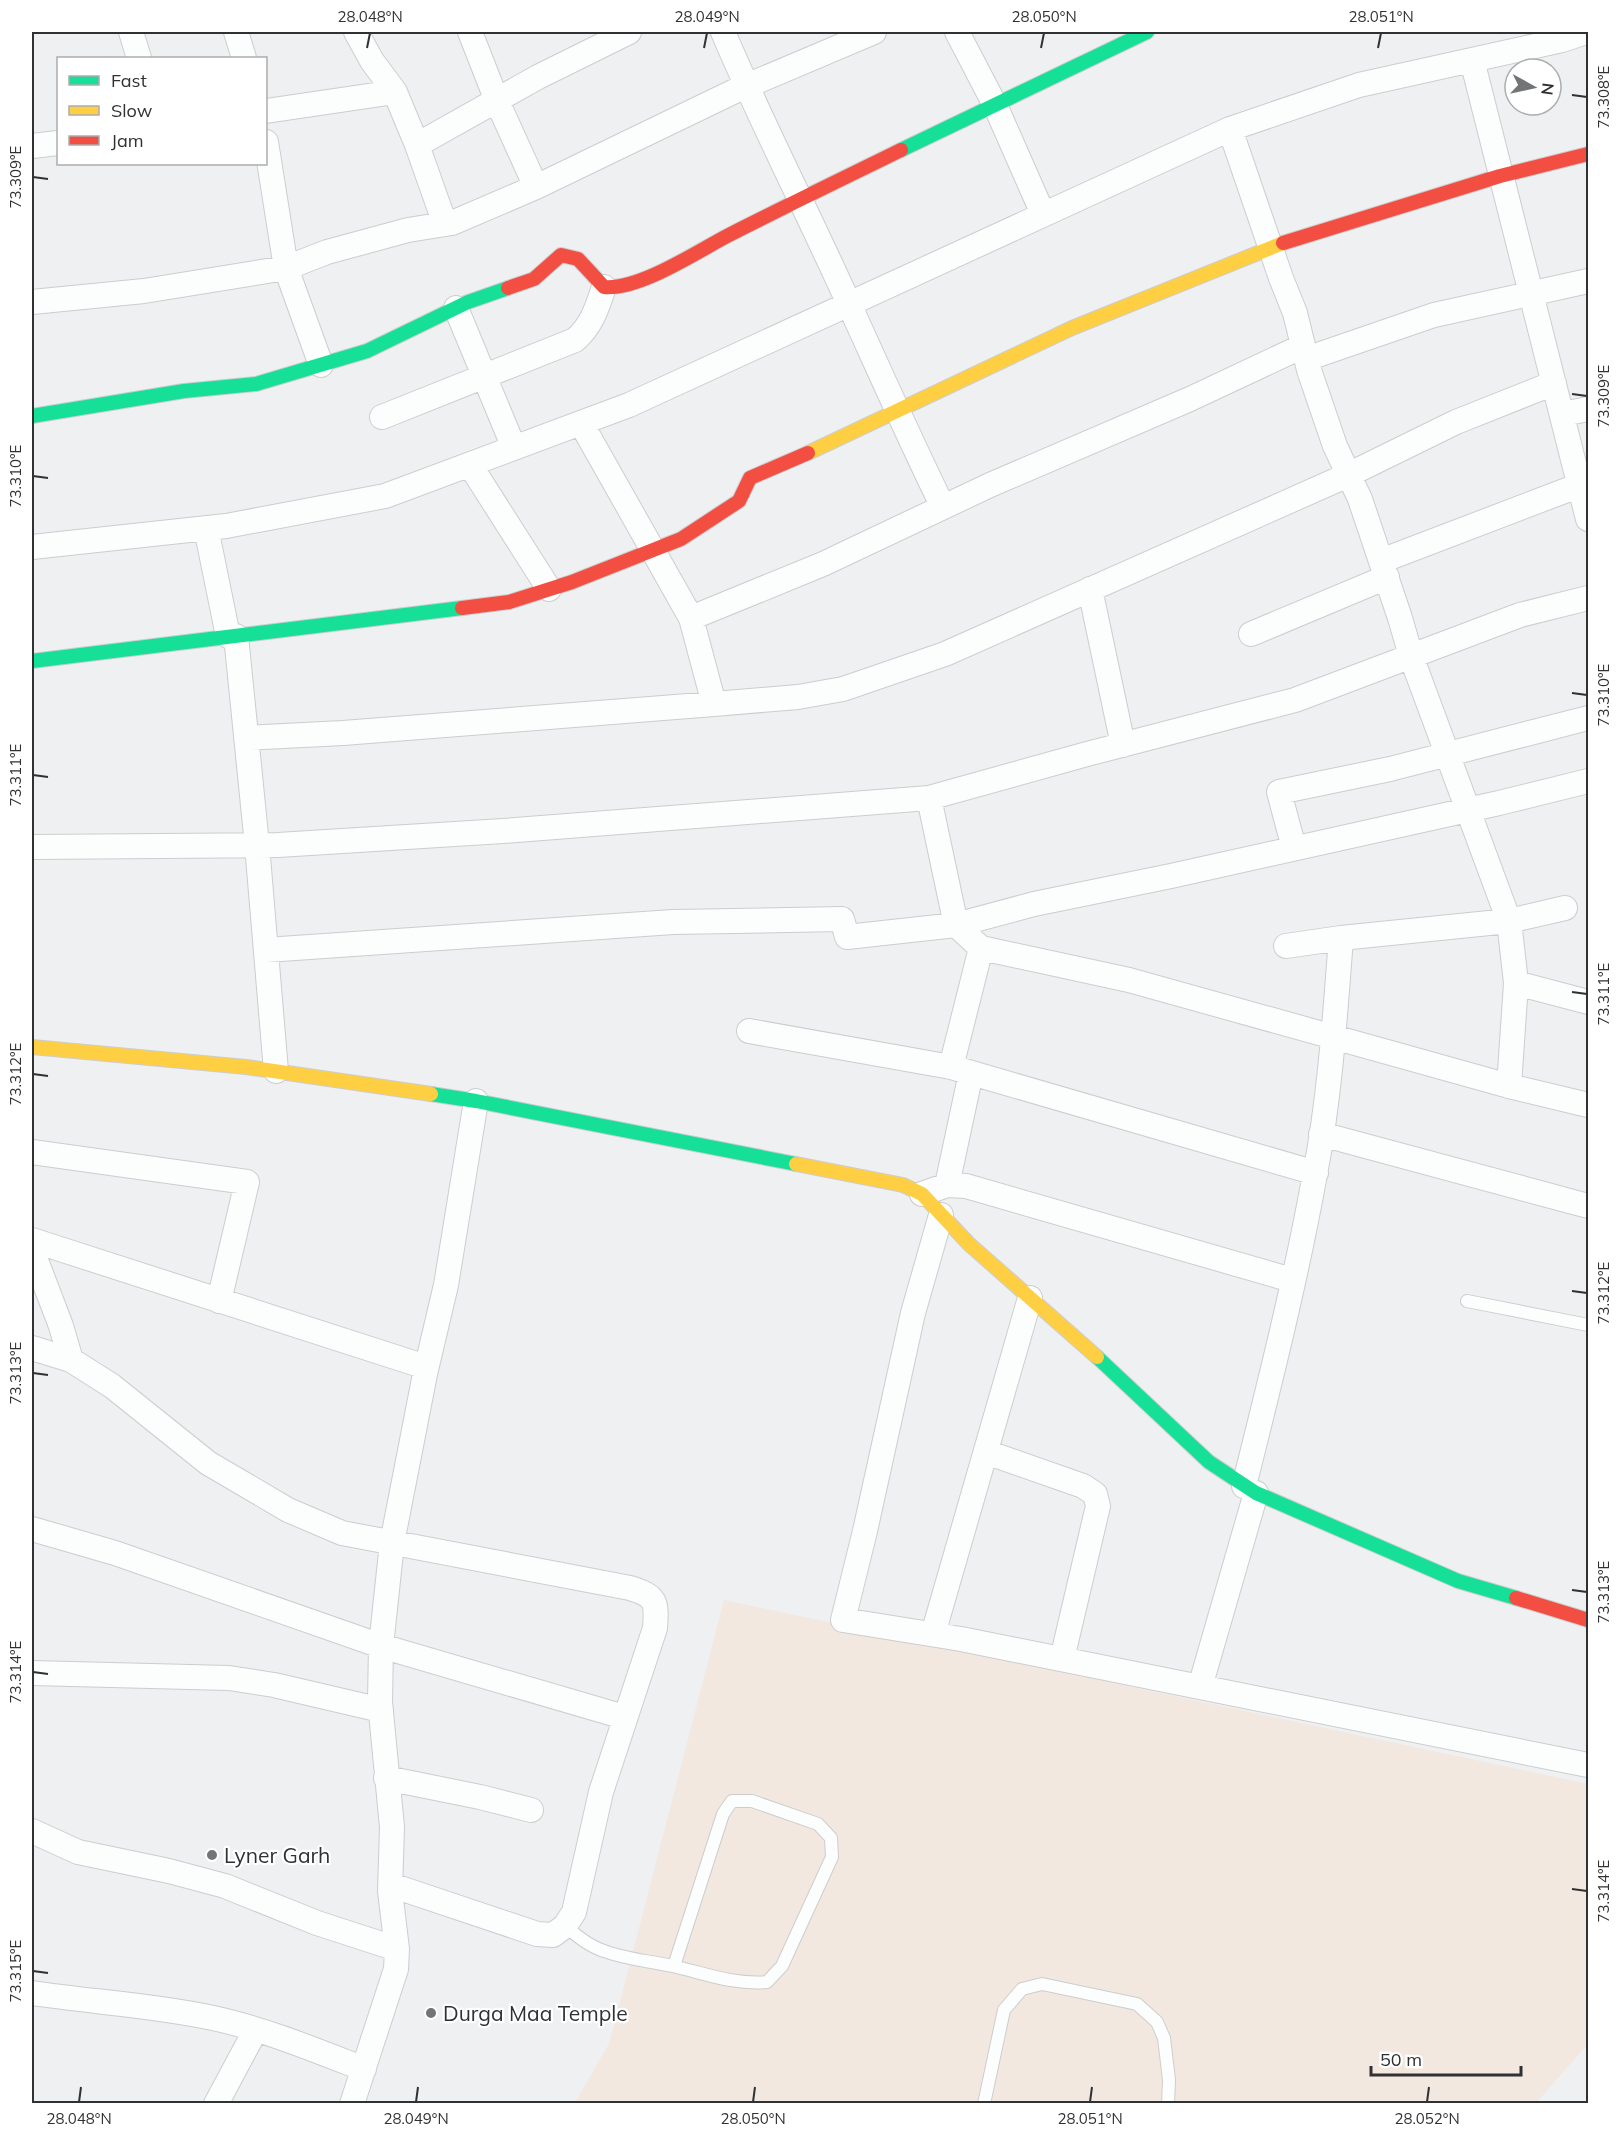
<svg xmlns="http://www.w3.org/2000/svg" width="1620" height="2135" font-family="Mulish,sans-serif">
<style>
.industrial{fill:#f2e8e0}
.lines{fill:none;stroke-linecap:round;stroke-linejoin:round}
.lane-casing{stroke:#cccdcf;stroke-width:14}
.street-casing{stroke:#cccdcf;stroke-width:26}
.fast-casing{stroke:#cccdcf;stroke-width:16}
.slow-casing{stroke:#cccdcf;stroke-width:16}
.jam-casing{stroke:#cccdcf;stroke-width:16}
.lane{stroke:#fcfdfd;stroke-width:12}
.street{stroke:#fcfdfd;stroke-width:24}
.fast{stroke:#16e098;stroke-width:14}
.slow{stroke:#ffcf43;stroke-width:14}
.jam{stroke:#f24e42;stroke-width:14}
.ticks{fill:none;stroke:#303133;stroke-width:2}
.poi-dot{fill:#727476;stroke:#fff;stroke-width:2}
.labels{text-anchor:middle;dominant-baseline:central;stroke-width:4.5;stroke-linejoin:round;paint-order:stroke}
.poi-label{font-size:21px;fill:#303133;stroke:#fff;text-anchor:start}
.neatline{fill:none;stroke:#303133;stroke-width:2}
.ticks-label{font-size:15px;text-anchor:middle;fill:#303133}
</style>
<rect width="100%" height="100%" fill="#eef0f2"/>
<path class="industrial" d="M724 1600 1588 1784V2044L1536 2103 574 2104 609 2044Z"/>
<g class="lines">
<g class="lane-casing">
<path id="lane" d="M1467 1301 1588 1325
M565 1926C577 1936 589 1946 604 1951 625 1959 650 1961 672 1966 704 1973 733 1985 767 1982L782 1966 832 1857 831 1838 818 1824 752 1801H732L723 1814 674 1966
M984 2104 1004 2010 1022 1989 1042 1984 1137 2004 1157 2022 1164 2038 1169 2080 1168 2104"/>
</g>
<g class="street-casing">
<path id="street" d="M131 32 139 58
M236 32 244 58
M356 32 372 61 395 92 417 145 445 224
M470 32 497 101 536 187
M723 32C762 124 808 213 849 304 880 372 910 440 943 507
M957 32 995 105 1043 214
M1472 60 1588 519
M266 111 395 92
M1230 129 1281 278 1295 313 1309 370 1335 446 1360 499 1400 618 1411 656 1509 921 1516 983 1509 1086
M266 142 286 268 321 365
M417 145 538 77 629 32
M32 146 58 143
M32 302 144 291 286 268 327 252 408 230 452 223 536 187 737 90 874 32
M456 308 514 448
M1306 359 1434 315 1588 281
M1563 414 1588 409
M382 417 575 340C592 325 597 308 604 287
M581 423 691 618 714 704
M470 465 549 589
M206 528 228 636
M32 547 226 526 385 496 629 405 1230 129 1359 85 1562 40 1586 32
M1381 561 1588 482
M1090 589 1123 745
M691 618 823 564 990 485 1190 399 1303 346
M1251 634 1387 577
M236 636 257 845 276 1071
M246 738 343 733 714 704 798 697 843 689 945 654 1348 475 1456 422 1554 383
M929 798 956 925 981 948 1129 980 1509 1086 1588 1105
M32 847 278 845 503 831 929 798 1087 754 1295 700 1520 615 1588 598
M1294 848 1279 792 1390 769 1588 718
M1286 946 1341 938 1509 921 1565 908
M266 950 673 922 842 919 847 937 956 925 1034 904 1171 876 1499 803 1588 781
M1516 983 1588 1002
M749 1031 951 1067 1316 1173
M951 1067 981 948
M1321 1134 1588 1206
M32 1152 247 1182 219 1301
M947 1185 971 1073
M922 1194 947 1185 966 1186 1292 1280
M941 1215 913 1313 865 1531 843 1620 961 1639 1588 1765
M32 1240 426 1367
M32 1250 61 1326 71 1360
M32 1348 71 1360 112 1386 208 1463 288 1510 342 1533 630 1588C656 1596 657 1601 655 1628L601 1792 574 1912 565 1926 553 1935 537 1934 391 1885
M986 1452 1083 1486 1095 1494 1098 1506 1062 1659
M1244 1486C1270 1382 1296 1279 1315 1174 1330 1096 1335 1016 1341 938
M32 1529 115 1553 381 1646 624 1717
M933 1634 1030 1298
M32 1673 229 1678 274 1685 381 1710
M1200 1687 1256 1493
M386 1778 480 1797 531 1810
M32 1831 78 1852 169 1871 225 1886 317 1923 397 1949
M32 1993C92 2002 153 2005 213 2018 264 2029 315 2050 364 2069
M216 2104 255 2031
M352 2104 396 1969 397 1949 390 1891 392 1827 380 1702 381 1646 392 1543 425 1374 446 1285 476 1101"/>
</g>
<g class="fast-casing">
<path id="fast" d="M901 150 1147 32
M32 416 184 391 256 384 367 351 468 302 508 288
M32 661 462 608
M431 1094 476 1101 796 1164
M1097 1357 1209 1462 1256 1493 1458 1581 1516 1598"/>
</g>
<g class="slow-casing">
<path id="slow" d="M808 453 1072 328 1283 243
M32 1047 246 1067 431 1094
M796 1164 903 1185 922 1194 969 1244 1097 1357"/>
</g>
<g class="jam-casing">
<path id="jam" d="M1283 243 1500 176 1588 154
M508 288 534 279 561 255 578 259 604 287C640 290 696 252 729 235 786 206 844 178 901 150
M462 608 509 602 572 582 681 539 739 501 750 478 808 453
M1516 1598 1588 1620"/>
</g>
<use href="#lane" class="lane"/>
<use href="#street" class="street"/>
<use href="#fast" class="fast"/>
<use href="#slow" class="slow"/>
<use href="#jam" class="jam"/>
</g>
<path class="ticks" d="M367 48 370 33M704 48 707 33M1041 48 1044 33M1378 48 1381 33M1572 95 1587 97M33 177 48 179M1572 394 1587 396M33 476 48 478M1572 693 1587 695M33 775 48 777M1572 992 1587 994M33 1074 48 1076M1572 1291 1587 1293M33 1373 48 1375M1572 1590 1587 1592M33 1672 48 1674M1572 1889 1587 1891M33 1971 48 1973M79 2102 81 2087M416 2102 418 2087M753 2102 755 2087M1090 2102 1092 2087M1427 2102 1429 2087"/>
<g class="poi-dot">
<circle cx="212" cy="1855" r="6"/>
<circle cx="431" cy="2013" r="6"/>
</g>
<g class="labels">
<g class="poi-label">
<text x="224" y="1855">Lyner Garh</text>
<text x="443" y="2013">Durga Maa Temple</text>
</g>
</g>
<rect width="1620" height="2135" fill="none" stroke="#ffffff" stroke-width="66"/>
<rect x="57" y="57" width="210" height="108" fill="#ffffff" stroke="#acadad" stroke-width="1.5"/>
<rect x="69" y="76" width="30" height="9" fill="#16e098" stroke="#acadad" stroke-width="1.5"/>
<text x="111" y="87" font-size="18" fill="#303133">Fast</text>
<rect x="69" y="106" width="30" height="9" fill="#ffcf43" stroke="#acadad" stroke-width="1.5"/>
<text x="111" y="117" font-size="18" fill="#303133">Slow</text>
<rect x="69" y="136" width="30" height="9" fill="#f24e42" stroke="#acadad" stroke-width="1.5"/>
<text x="111" y="147" font-size="18" fill="#303133">Jam</text>
<g transform="translate(1533 87) rotate(98)"><circle r="28" fill="#ffffff" stroke="#acadad" stroke-width="1.5"/>
<path d="M0-4.5L10 22L0 15L-10 22Z" fill="#727476"/>
<text y="-9" font-size="16" font-weight="bold" text-anchor="middle" fill="#303133">N</text>
</g>
<path d="M1371 2066v9h150v-9" fill="none" stroke="#303133" stroke-width="3"/>
<text x="1380" y="2066" font-size="18" fill="#303133" stroke="#ffffff" stroke-width="4.5" paint-order="stroke">50 m</text>
<rect x="33" y="33" width="1554" height="2069" class="neatline"/>
<g class="ticks-label">
<text x="370" y="22">28.048°N</text>
<text x="707" y="22">28.049°N</text>
<text x="1044" y="22">28.050°N</text>
<text x="1381" y="22">28.051°N</text>
<text transform="translate(1604 97) rotate(-90)" y="5">73.308°E</text>
<text transform="translate(16 177) rotate(-90)" y="5">73.309°E</text>
<text transform="translate(1604 396) rotate(-90)" y="5">73.309°E</text>
<text transform="translate(16 476) rotate(-90)" y="5">73.310°E</text>
<text transform="translate(1604 695) rotate(-90)" y="5">73.310°E</text>
<text transform="translate(16 775) rotate(-90)" y="5">73.311°E</text>
<text transform="translate(1604 994) rotate(-90)" y="5">73.311°E</text>
<text transform="translate(16 1074) rotate(-90)" y="5">73.312°E</text>
<text transform="translate(1604 1293) rotate(-90)" y="5">73.312°E</text>
<text transform="translate(16 1373) rotate(-90)" y="5">73.313°E</text>
<text transform="translate(1604 1592) rotate(-90)" y="5">73.313°E</text>
<text transform="translate(16 1672) rotate(-90)" y="5">73.314°E</text>
<text transform="translate(1604 1891) rotate(-90)" y="5">73.314°E</text>
<text transform="translate(16 1971) rotate(-90)" y="5">73.315°E</text>
<text x="79" y="2124">28.048°N</text>
<text x="416" y="2124">28.049°N</text>
<text x="753" y="2124">28.050°N</text>
<text x="1090" y="2124">28.051°N</text>
<text x="1427" y="2124">28.052°N</text>
</g>
</svg>
